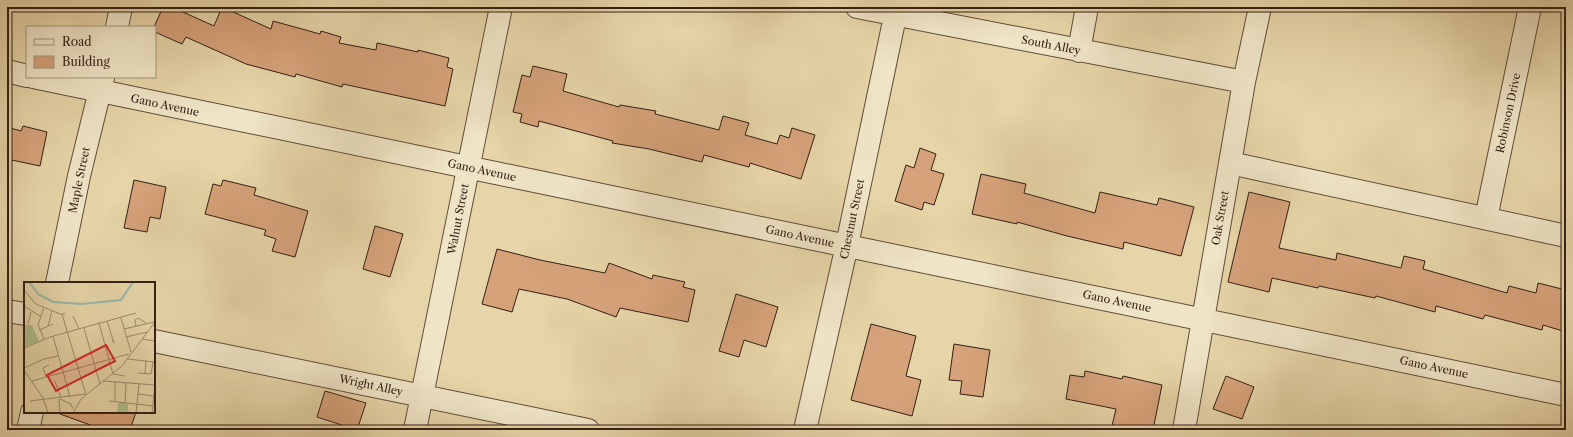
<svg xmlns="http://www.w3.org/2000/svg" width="1573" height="437" font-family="'Libre Caslon Text',serif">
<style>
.building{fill:#d6a27a;stroke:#331f15}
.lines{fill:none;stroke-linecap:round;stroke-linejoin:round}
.minor-casing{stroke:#604c3a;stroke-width:24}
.minor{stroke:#efe4c6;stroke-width:22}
.labels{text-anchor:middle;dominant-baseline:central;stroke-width:4;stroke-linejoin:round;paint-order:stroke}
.street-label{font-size:11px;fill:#331f15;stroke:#efe4c6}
.inset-river{fill:none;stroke:#97b8ad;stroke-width:2}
.inset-road{fill:none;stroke:#9e8c6d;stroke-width:1}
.view{fill:#d62828;fill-opacity:0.15;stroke:#d62828;stroke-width:2}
.inset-edge{fill:none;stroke:#331f15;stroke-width:2}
</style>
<rect width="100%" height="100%" fill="#e6d5a8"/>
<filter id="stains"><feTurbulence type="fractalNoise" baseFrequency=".005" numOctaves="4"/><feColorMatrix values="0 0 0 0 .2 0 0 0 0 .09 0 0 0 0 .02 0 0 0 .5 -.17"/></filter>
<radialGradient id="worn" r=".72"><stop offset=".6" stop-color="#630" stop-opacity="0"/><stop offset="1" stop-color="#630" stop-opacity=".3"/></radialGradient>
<path class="building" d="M163 7H172L214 26 222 7 271 29 273 21 320 34 321 31 341 37 339 43 376 50 377 43 418 52V50L449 58 447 67 453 69 445 106 343 84 342 87 296 74 295 77 246 64 186 37 182 44 155 32V27H154Z
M533 66 567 74 563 91 619 107 620 105 656 111 655 114 719 130 723 116 749 123 745 135 777 144 780 135 789 138 792 128 815 135 801 179 750 163 749 167 704 155 702 162 649 149 612 143 613 141 539 121 538 127 520 122 522 114 513 112 522 75 530 77Z
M23 126 47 132 40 166 7 159V127L21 131Z
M920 148 936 154 931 170 944 174 934 205 924 202 922 210 895 201 906 165 914 168Z
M981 174 1026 184 1024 193 1095 213 1100 192 1157 205 1159 198 1194 207 1181 256 1124 242 1123 249 1067 236 1017 222V224L972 214Z
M134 180 166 187 160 219 150 217 147 232 124 228Z
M223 180 256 188 254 195 308 211 295 257 272 251 276 239 264 235 266 230 205 214 213 184 221 186Z
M1249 192 1290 202 1279 248 1336 260 1337 253 1401 268 1404 256 1425 261 1423 269 1507 293 1509 286 1536 293 1538 283 1566 290V332L1543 325 1542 330 1485 315 1483 319 1436 306 1435 312 1376 296 1375 298 1319 286 1318 288 1272 278 1269 292 1228 282Z
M375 226 403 234 390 277 363 269Z
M497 249 540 260 605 273 609 263 652 279 653 275 685 282 683 287 695 290 688 322 620 308 616 317 567 299 519 289 512 312 482 304Z
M736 294 778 307 766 347 744 340 739 357 719 351Z
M871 324 916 336 906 376 921 380 912 416 851 400Z
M954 344 990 350 983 397 960 394 962 381 949 380Z
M1085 371 1122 379 1123 376 1162 385 1153 430H1111L1116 409 1066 399 1070 375 1084 377Z
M1226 376 1254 387 1242 419 1213 409Z
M325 391 366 403 357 430 317 417Z
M61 412H136L130 430H104L60 414Z"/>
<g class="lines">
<g class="minor-casing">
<path id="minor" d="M857 7 1244 82
M117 27 121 7
M1079 51 1087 7
M7 71 27 76
M33 77 1566 395
M1230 163 1566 236
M1486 218 1530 7
M57 283 79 176 103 78
M7 311 25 314
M154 341 588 430
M28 430 32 412
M415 430 501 7
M805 430 847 245 897 7
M1184 430 1244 82 1260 7"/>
</g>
<use href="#minor" class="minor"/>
</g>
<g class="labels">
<g class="street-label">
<text transform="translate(1051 45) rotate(11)">South Alley</text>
<text transform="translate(165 105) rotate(12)">Gano Avenue</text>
<text transform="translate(1508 113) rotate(-78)">Robinson Drive</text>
<text transform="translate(482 170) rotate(12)">Gano Avenue</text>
<text transform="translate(79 180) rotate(-78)">Maple Street</text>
<text transform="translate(1220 218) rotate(-80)">Oak Street</text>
<text transform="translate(458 219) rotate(-79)">Walnut Street</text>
<text transform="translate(852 219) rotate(-78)">Chestnut Street</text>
<text transform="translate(800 236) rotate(12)">Gano Avenue</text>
<text transform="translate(1117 301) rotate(12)">Gano Avenue</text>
<text transform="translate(1434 367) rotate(12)">Gano Avenue</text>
<text transform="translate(371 385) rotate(12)">Wright Alley</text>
</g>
</g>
<g transform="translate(24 282)">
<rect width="131" height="131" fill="#e6d5a8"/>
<path d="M0 43H8L15 59 0 65ZM94 120 104 122V129L111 131H93Z" fill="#aebe8c"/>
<path class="inset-river" d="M5 0 14 12 29 20 58 22 97 18 109 0"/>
<path class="inset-road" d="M0 8 12 22 36 32H41M0 24 16 34M20 25 14 43 20 57M38 32 62 113M49 34 55 47M97 36 107 70M83 39 90 61 88 57M75 41 89 92 101 94M4 42 7 30M24 44 28 29M112 44 111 38 114 36 122 41M60 46 76 102M100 47 130 40M15 48 29 42M29 54 46 115M102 55 123 50M118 57 131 59M0 66 26 55 112 31M103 77 131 80M0 86 20 77 34 74M0 88 19 116 24 131M114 91 127 92 129 80M121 92 122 79M22 95 19 86 25 83M8 99 105 72M31 99 37 116M79 99 131 103M114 112 130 114M35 117 36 131M36 117 47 122 49 127M6 119 61 112M85 119 129 124M91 120V100M101 121 102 101M49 131 57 117 98 84 131 40M112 131 115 102M128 131 131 103"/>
<path class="view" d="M82 63 91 79 32 109 23 93Z"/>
<rect width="131" height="131" class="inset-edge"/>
</g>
<rect width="1573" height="437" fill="none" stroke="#e6d5a8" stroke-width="24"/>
<rect x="8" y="8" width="1557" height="421" fill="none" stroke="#331f15" stroke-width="2"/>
<rect x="12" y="12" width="1549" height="413" fill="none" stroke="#331f15"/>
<rect x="26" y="26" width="130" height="52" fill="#efe4c6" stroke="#a4957f"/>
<rect x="34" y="39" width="20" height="6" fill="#efe4c6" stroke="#a4957f"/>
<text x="62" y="46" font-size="12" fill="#331f15">Road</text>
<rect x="34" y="56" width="20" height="12" fill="#d6a27a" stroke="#a4957f"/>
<text x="62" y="66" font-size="12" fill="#331f15">Building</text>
<rect width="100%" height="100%" filter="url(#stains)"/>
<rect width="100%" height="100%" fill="url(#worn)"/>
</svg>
